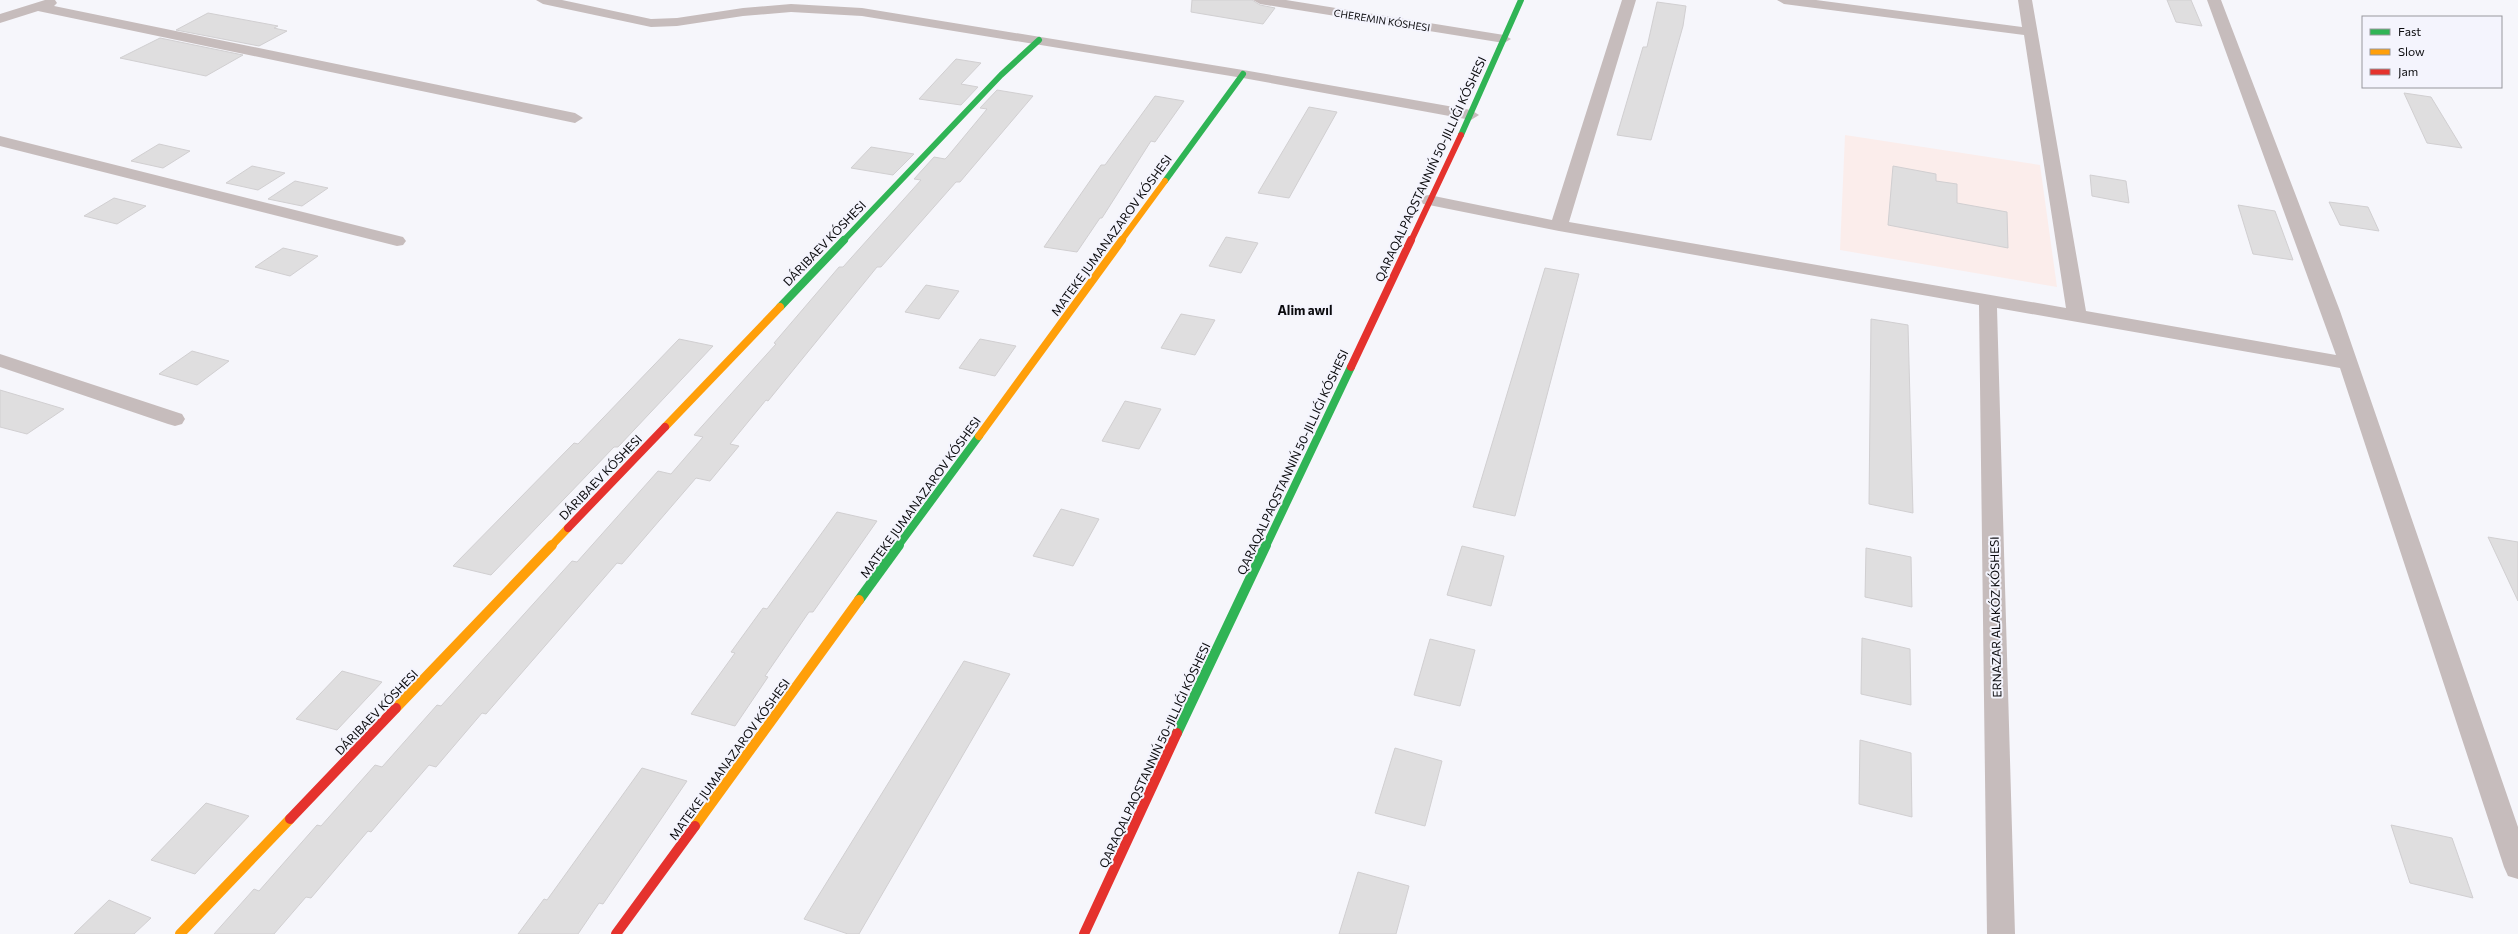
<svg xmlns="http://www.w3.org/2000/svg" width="2518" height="934" font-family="Commissioner,sans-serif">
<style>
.education{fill:#fbedeb}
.building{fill:#dfdedf;stroke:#d1cfd1}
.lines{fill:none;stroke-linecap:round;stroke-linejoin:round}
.street{fill:#c6bcbc;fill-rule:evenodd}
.fast-far2{stroke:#30b455;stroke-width:6}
.fast-far1{stroke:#30b455;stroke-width:8}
.fast{stroke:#30b455;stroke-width:10}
.slow-far2{stroke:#ff9f0a;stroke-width:6}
.slow-far1{stroke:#ff9f0a;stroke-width:8}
.slow{stroke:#ff9f0a;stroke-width:10}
.jam-far2{stroke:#e5322d;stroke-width:6}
.jam-far1{stroke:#e5322d;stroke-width:8}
.jam{stroke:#e5322d;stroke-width:10}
.labels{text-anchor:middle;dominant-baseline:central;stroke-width:4;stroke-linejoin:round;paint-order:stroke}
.far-street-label{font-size:10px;fill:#0b0b0e;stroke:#f4f4fd}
.street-label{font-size:12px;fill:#0b0b0e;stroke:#f4f4fd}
.neighbourhood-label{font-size:13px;font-weight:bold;fill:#0b0b0e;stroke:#f4f4fd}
</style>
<rect width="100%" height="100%" fill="#f6f6fb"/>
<path class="education" d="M1845 135 2040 165 2057 287 1840 250Z"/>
<path class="building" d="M1192 0H1252L1260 5 1275 8 1263 24 1191 12Z
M2167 0H2191L2202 26 2176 22Z
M1657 2 1686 6 1683 26 1651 140 1617 135 1643 47H1647Z
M208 13 278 26 274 28 287 31 259 46 176 30Z
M160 38 243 55 206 76 120 58Z
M956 59 981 63 961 84 978 87 961 105 919 99Z
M997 90 1033 96 960 182H956L881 267H877L768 401 766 400 730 444 739 446 710 481 696 478 622 564 617 563 486 714 482 713 436 767 429 765 371 832 368 831 311 898 306 897 274 934H214L254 889 259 891 317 825 321 826 375 765 382 767 437 705 441 706 572 561 577 562 658 471 671 474 703 437 694 435 776 344 774 343 839 267H843L921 180 914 179 934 157 945 159 948 156 987 109 980 108Z
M2404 93 2431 97 2462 148 2427 143Z
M1155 96 1184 101 1155 142 1151 141 1102 218H1100L1077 252 1044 247 1101 165H1105Z
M1309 107 1337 112 1289 198 1258 193Z
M159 144 190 151 163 168 131 161Z
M871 147 914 154 893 175 851 168Z
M252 166 285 173 258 190 226 183Z
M1893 166 1936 174V181L1957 184V203L2007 212 2008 248 1888 225Z
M2090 175 2126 181 2129 203 2092 196Z
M295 181 328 188 302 206 268 199Z
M114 198 146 206 117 224 84 216Z
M2329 202 2368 207 2379 231 2340 225Z
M2238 205 2275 211 2293 260 2253 254Z
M1226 237 1258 243 1241 273 1209 266Z
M283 248 318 256 290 276 255 267Z
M1545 268 1579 274 1515 516 1473 507Z
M926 285 959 291 939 319 905 312Z
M1181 314 1215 320 1195 355 1161 348Z
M1871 319 1908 325 1913 513 1869 504Z
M679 339 713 346 618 447H614L491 575 453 566 574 443 578 444Z
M980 339 1016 346 995 376 959 368Z
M192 351 229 361 197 385 159 374Z
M0 390 64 409 27 434 0 427Z
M1125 401 1161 409 1139 449 1102 441Z
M1061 509 1099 519 1073 566 1033 556Z
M837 512 877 521 813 612H809L765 676 768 677 735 726 691 714 735 653 731 652 763 608 767 609Z
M2488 537 2518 542V601Z
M1462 546 1504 556 1491 606 1447 595Z
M1866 548 1911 557 1912 607 1865 597Z
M1862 638 1910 649 1911 705 1861 694Z
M1430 639 1475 650 1460 706 1414 695Z
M964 661 1010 674 859 934H848L804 919Z
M342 671 382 682 337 730 296 719Z
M1860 740 1911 753 1912 817 1859 804Z
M1395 748 1442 761 1425 826 1375 813Z
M642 768 687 781 603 904 599 903 578 934H518L544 899 547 900Z
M206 803 249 816 195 874 151 860Z
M2391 825 2452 838 2473 898 2410 883Z
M1358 872 1409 886 1396 934H1339Z
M109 900 151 918 134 934H74Z"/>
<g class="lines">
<path class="street" d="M45 0H55L57 3 54 6 575 113 583 118 575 123 38 11 0 23V14Z
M536 0H562L651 19 677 18 743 8 791 4 862 8 1243 70 1471 110 1479 115 1471 120 1243 78 862 16 791 12 743 16 677 26 651 27 543 4Z
M1253 0H1286L1504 35 1511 39 1504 43 1260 4Z
M1622 0H1636L1569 222 2066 308 2024 35 1784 4 1777 0H1816L2022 27 2018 0H2032L2086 311 2336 355 2207 0H2221L2340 311 2518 827V879L2508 876 2504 867 2340 368 1997 308 2015 934H1987L1979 305 1559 231 1429 205 1423 204 1421 200 1423 196 1429 195 1552 220Z
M0 136 403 237 406 241 403 245 397 246 0 146Z
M0 354 182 414 185 419 182 424 175 426 168 424 0 367Z"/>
<path class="fast-far2" d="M1461 135 1521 0
M1165 181 1243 74
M843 241 1001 75 1039 40"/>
<path class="fast-far1" d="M780 307 844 240
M898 546 979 436
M1266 546 1351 367"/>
<path class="fast" d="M859 600 899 545
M1177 733 1266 545"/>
<path class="slow-far2" d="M1121 241 1165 181"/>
<path class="slow-far1" d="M665 427 780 307
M979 436 1122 240
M551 546 568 528"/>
<path class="slow" d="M396 708 552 545
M695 826 859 600
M180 934 290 819"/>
<path class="jam-far2" d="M1411 241 1461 135"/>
<path class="jam-far1" d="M1351 367 1411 240
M568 528 665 427"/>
<path class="jam" d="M290 819 396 708
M616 934 695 826
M1084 934 1177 733"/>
</g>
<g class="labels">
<g class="far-street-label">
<text transform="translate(1382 20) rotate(9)">CHEREMIN KÓSHESI</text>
</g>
<g class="street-label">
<text transform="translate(1430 169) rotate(-65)">QARAQALPAQSTANNIŃ 50-JILLIǴI KÓSHESI</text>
<text transform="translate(1111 235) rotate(-54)">MATEKE JUMANAZAROV KÓSHESI</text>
<text transform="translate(824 243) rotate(-46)">DÁRIBAEV KÓSHESI</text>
<text transform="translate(1292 462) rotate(-65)">QARAQALPAQSTANNIŃ 50-JILLIǴI KÓSHESI</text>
<text transform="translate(600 477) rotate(-46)">DÁRIBAEV KÓSHESI</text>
<text transform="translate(920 497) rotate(-54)">MATEKE JUMANAZAROV KÓSHESI</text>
<text transform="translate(1995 617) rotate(-91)">ERNAZAR ALAKÓZ KÓSHESI</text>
<text transform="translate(376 712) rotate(-46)">DÁRIBAEV KÓSHESI</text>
<text transform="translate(1154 755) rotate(-65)">QARAQALPAQSTANNIŃ 50-JILLIǴI KÓSHESI</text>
<text transform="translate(729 759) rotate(-54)">MATEKE JUMANAZAROV KÓSHESI</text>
</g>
<g class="neighbourhood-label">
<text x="1305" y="310">Alim awıl</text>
</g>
</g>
<rect x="2362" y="16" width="140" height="72" fill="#f4f4fd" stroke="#97979d"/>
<rect x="2370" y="29" width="20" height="6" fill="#30b455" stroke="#97979d"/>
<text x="2398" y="36" font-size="12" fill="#0b0b0e">Fast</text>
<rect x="2370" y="49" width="20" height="6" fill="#ff9f0a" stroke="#97979d"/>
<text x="2398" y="56" font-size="12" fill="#0b0b0e">Slow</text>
<rect x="2370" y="69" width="20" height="6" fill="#e5322d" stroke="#97979d"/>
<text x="2398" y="76" font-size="12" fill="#0b0b0e">Jam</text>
</svg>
